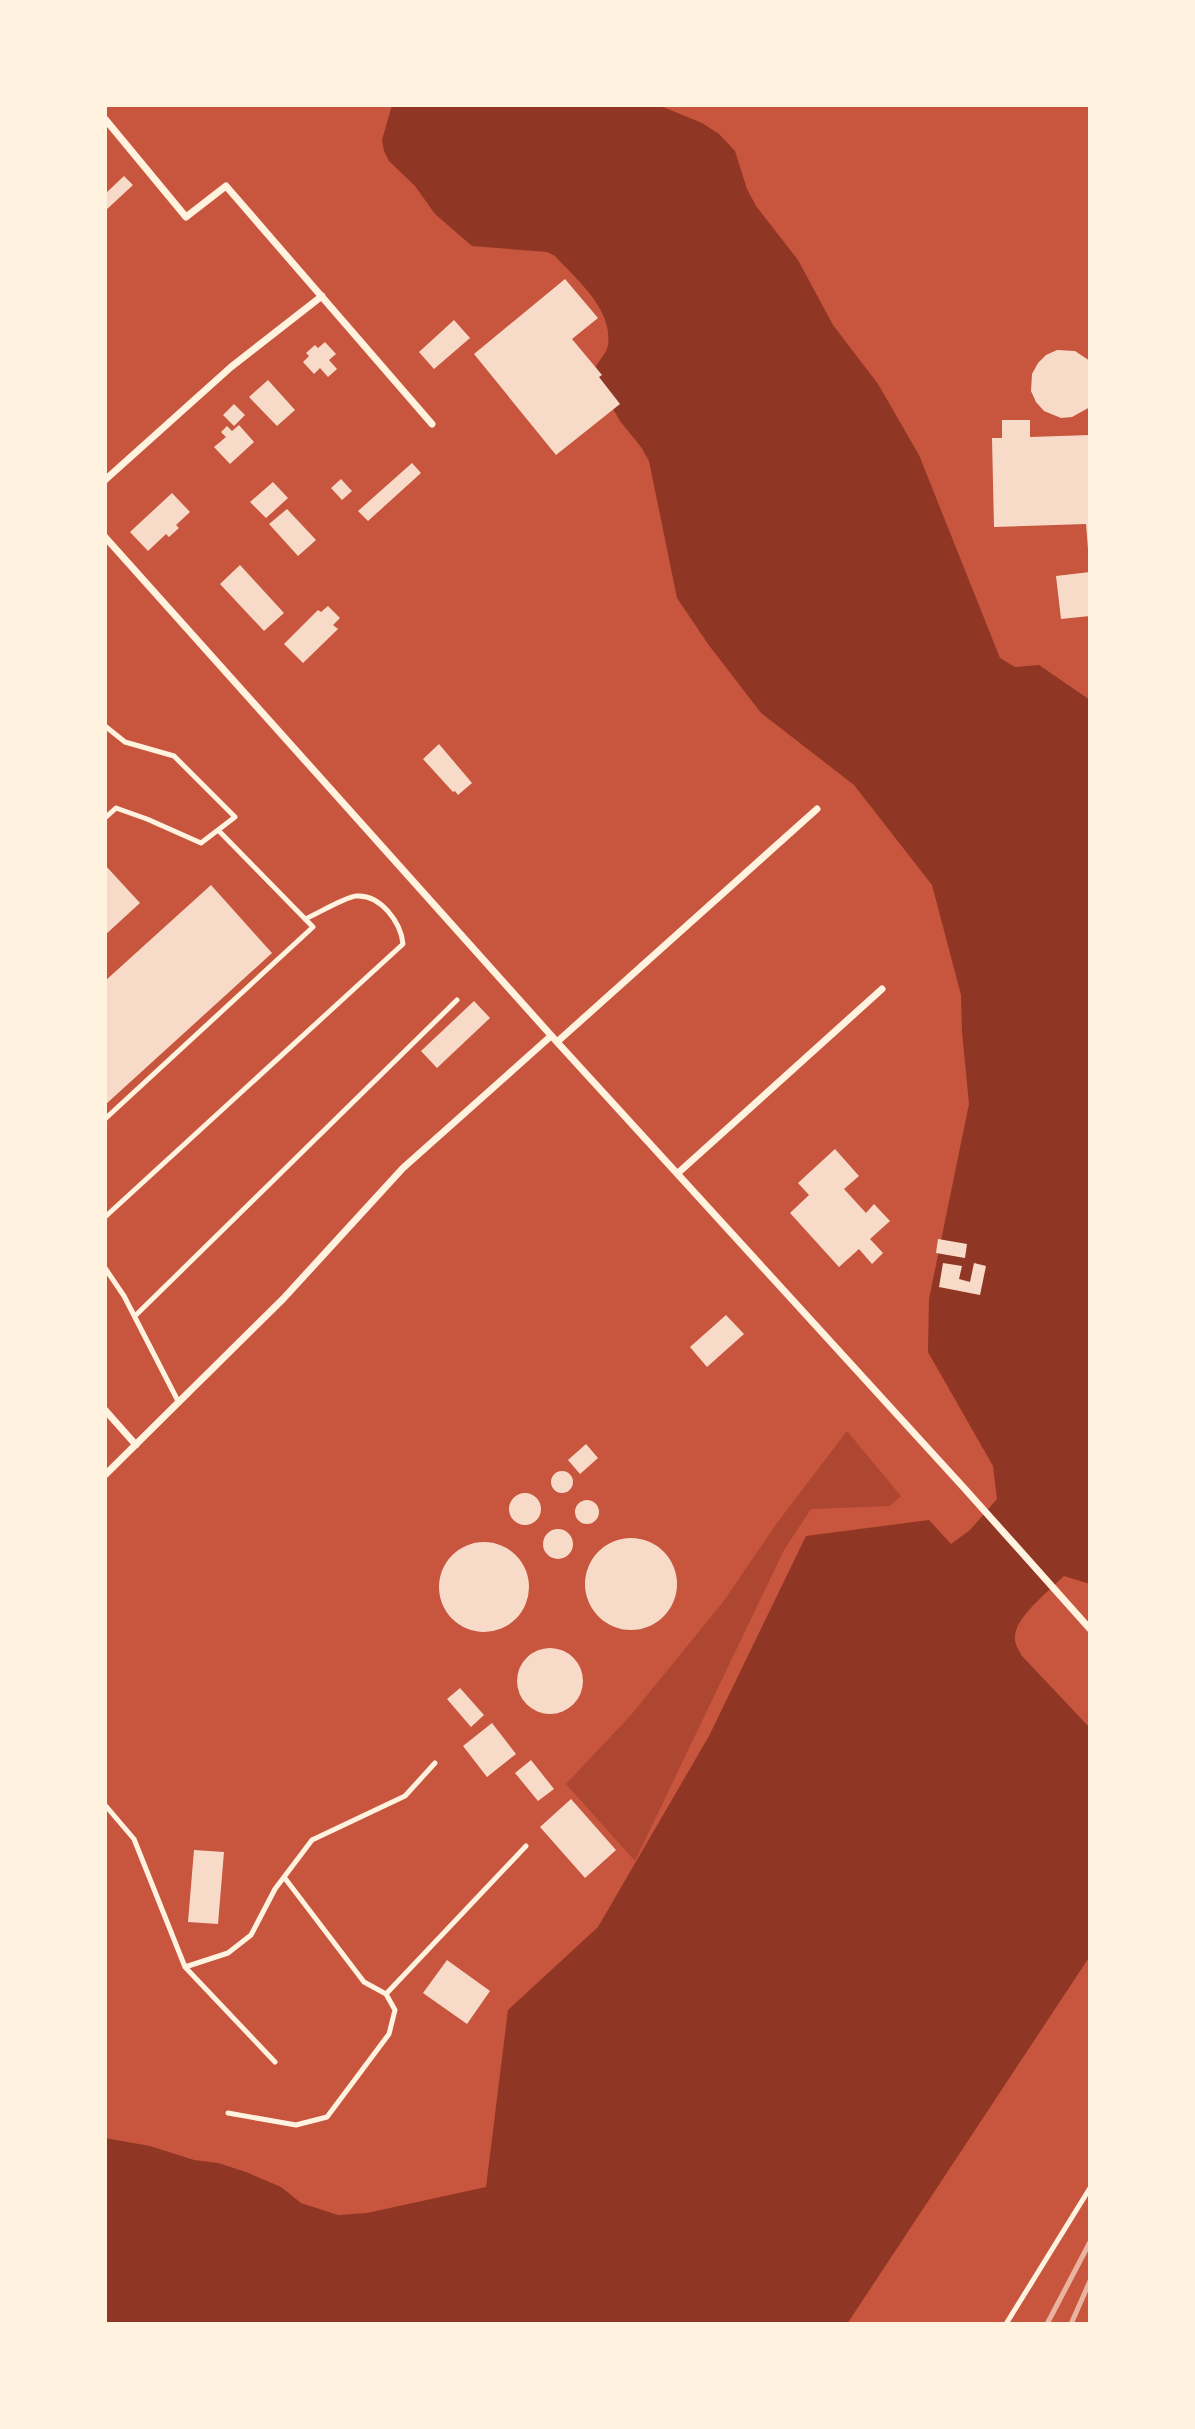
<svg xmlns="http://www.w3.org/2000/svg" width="1195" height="2429" font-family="'Sofia Sans Condensed',sans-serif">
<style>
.green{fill:#ae4732}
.water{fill:#8f3625}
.building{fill:#f7dbc8}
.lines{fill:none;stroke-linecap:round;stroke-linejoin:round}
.service{stroke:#fff3e0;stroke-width:5}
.minor{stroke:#fff3e0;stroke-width:7}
.rail{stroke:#e9b49f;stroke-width:5}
</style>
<rect width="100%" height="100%" fill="#c8553d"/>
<path class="green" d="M847 1431 901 1496 890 1506 811 1509 784 1550 635 1861 566 1784 631 1715 723 1602 777 1523Z"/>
<path class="water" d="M392 105H658L702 123 719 134 735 151 747 189 756 206 798 260 833 325 878 384 919 455 1000 658 1015 667 1039 665 1090 700V1584L1064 1576C1050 1590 1017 1616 1015 1635 1014 1643 1018 1649 1022 1656L1090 1728V1956L847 2324H105V2138L150 2146 194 2160 218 2163 246 2172 281 2187 301 2203 338 2215 367 2213 486 2187 508 2010 598 1927 709 1736 806 1536 929 1520 951 1544 970 1530 997 1499 993 1466 928 1352 929 1299 969 1104 962 1032 961 995 932 885 854 785 761 713 708 644 677 598 649 461 641 447 620 421 593 374C595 363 606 356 608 345 613 309 577 280 555 256L547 252 472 246 435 214 415 186 389 161 384 151 382 140Z"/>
<path class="building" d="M124 176 133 185 105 211V194Z
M565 279 598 318 572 339 602 375 599 377 620 404 556 455 474 354Z
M454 320 470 338 434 369 419 352Z
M325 342 336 354 329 360 337 369 328 377 320 368 314 374 303 362 309 356 306 353 315 345 318 348Z
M1057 350 1075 351 1090 361V407L1072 417 1061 418 1044 411 1036 402 1031 391 1032 374 1038 363 1046 355Z
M268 380 295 410 277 426 249 397Z
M234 404 245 415 234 426 223 415Z
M1002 420H1030V437L1090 435V549H1088L1086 524 994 527 992 438H1002Z
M239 425 254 442 230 464 214 447 226 437 221 432 227 426 232 431Z
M412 463 421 473 368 521 358 511Z
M341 479 352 491 342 500 331 488Z
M273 482 288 498 266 518 250 502Z
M172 493 190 512 176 525 179 528 169 537 166 534 148 551 130 532Z
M287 509 316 540 298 556 269 524Z
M240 565 284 613 264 631 220 584Z
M1090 572V616L1061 619 1056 576Z
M328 606 340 618 333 625 338 629 303 663 284 644 318 610 321 612Z
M439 744 472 783 458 795 455 791 453 792 423 759Z
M105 865 140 903 105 935Z
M211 885 272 953 105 1105V981Z
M474 1001 490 1018 437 1068 421 1051Z
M835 1149 859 1176 844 1189 866 1213 874 1204 890 1221 870 1239 883 1253 872 1264 859 1249 839 1267 790 1213 809 1195 798 1183Z
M938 1239 967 1244 965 1258 936 1253Z
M943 1263 962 1266 959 1279 970 1282 974 1263 986 1266 980 1295 939 1287Z
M726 1315 744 1334 707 1367 690 1347Z
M586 1444 598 1458 580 1474 568 1460Z
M551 1482a11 11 0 1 1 22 0a11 11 0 1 1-22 0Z
M509 1509a16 16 0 1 1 32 0a16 16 0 1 1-32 0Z
M575 1512a12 12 0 1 1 24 0a12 12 0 1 1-24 0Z
M543 1544a15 15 0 1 1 30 0a15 15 0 1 1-30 0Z
M585 1584a46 46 0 1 1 92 0a46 46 0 1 1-92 0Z
M439 1587a45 45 0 1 1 90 0a45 45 0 1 1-90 0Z
M517 1681a33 33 0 1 1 66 0a33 33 0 1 1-66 0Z
M460 1688 484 1715 471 1727 447 1699Z
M492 1723 516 1754 487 1777 463 1746Z
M531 1760 554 1789 538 1801 515 1773Z
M571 1799 616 1850 585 1878 540 1827Z
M194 1850 224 1852 218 1924 188 1922Z
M447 1960 490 1991 467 2024 423 1993Z"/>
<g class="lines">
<path class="service" d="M105 726 125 742 174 756 235 817 201 843 147 819 116 808 105 818
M105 1119 313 927 218 830
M105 1217 403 944C401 923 381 894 356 896 345 897 317 914 305 919
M105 1268 124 1296 179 1403
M135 1316 457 1000
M105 1805 134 1839 185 1967 275 2062
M284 1877 364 1982 386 1994 526 1846
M185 1967 228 1953 251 1935 275 1889 312 1840 405 1796 435 1763
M228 2113 296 2125 327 2117 389 2034 395 2010 386 1994
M1006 2324 1090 2188"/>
<path class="minor" d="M105 119 186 217 226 186 432 424
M105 480 231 367 322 296
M105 537 557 1042 965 1489 1090 1629
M557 1042 817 809
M678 1173 882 989
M105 1410 136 1445
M105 1475 283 1299 403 1168 551 1036"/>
<path class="rail" d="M1047 2324 1090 2242
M1071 2324 1090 2281"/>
</g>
<rect width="1195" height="2429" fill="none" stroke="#fff3e0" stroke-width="214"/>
</svg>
